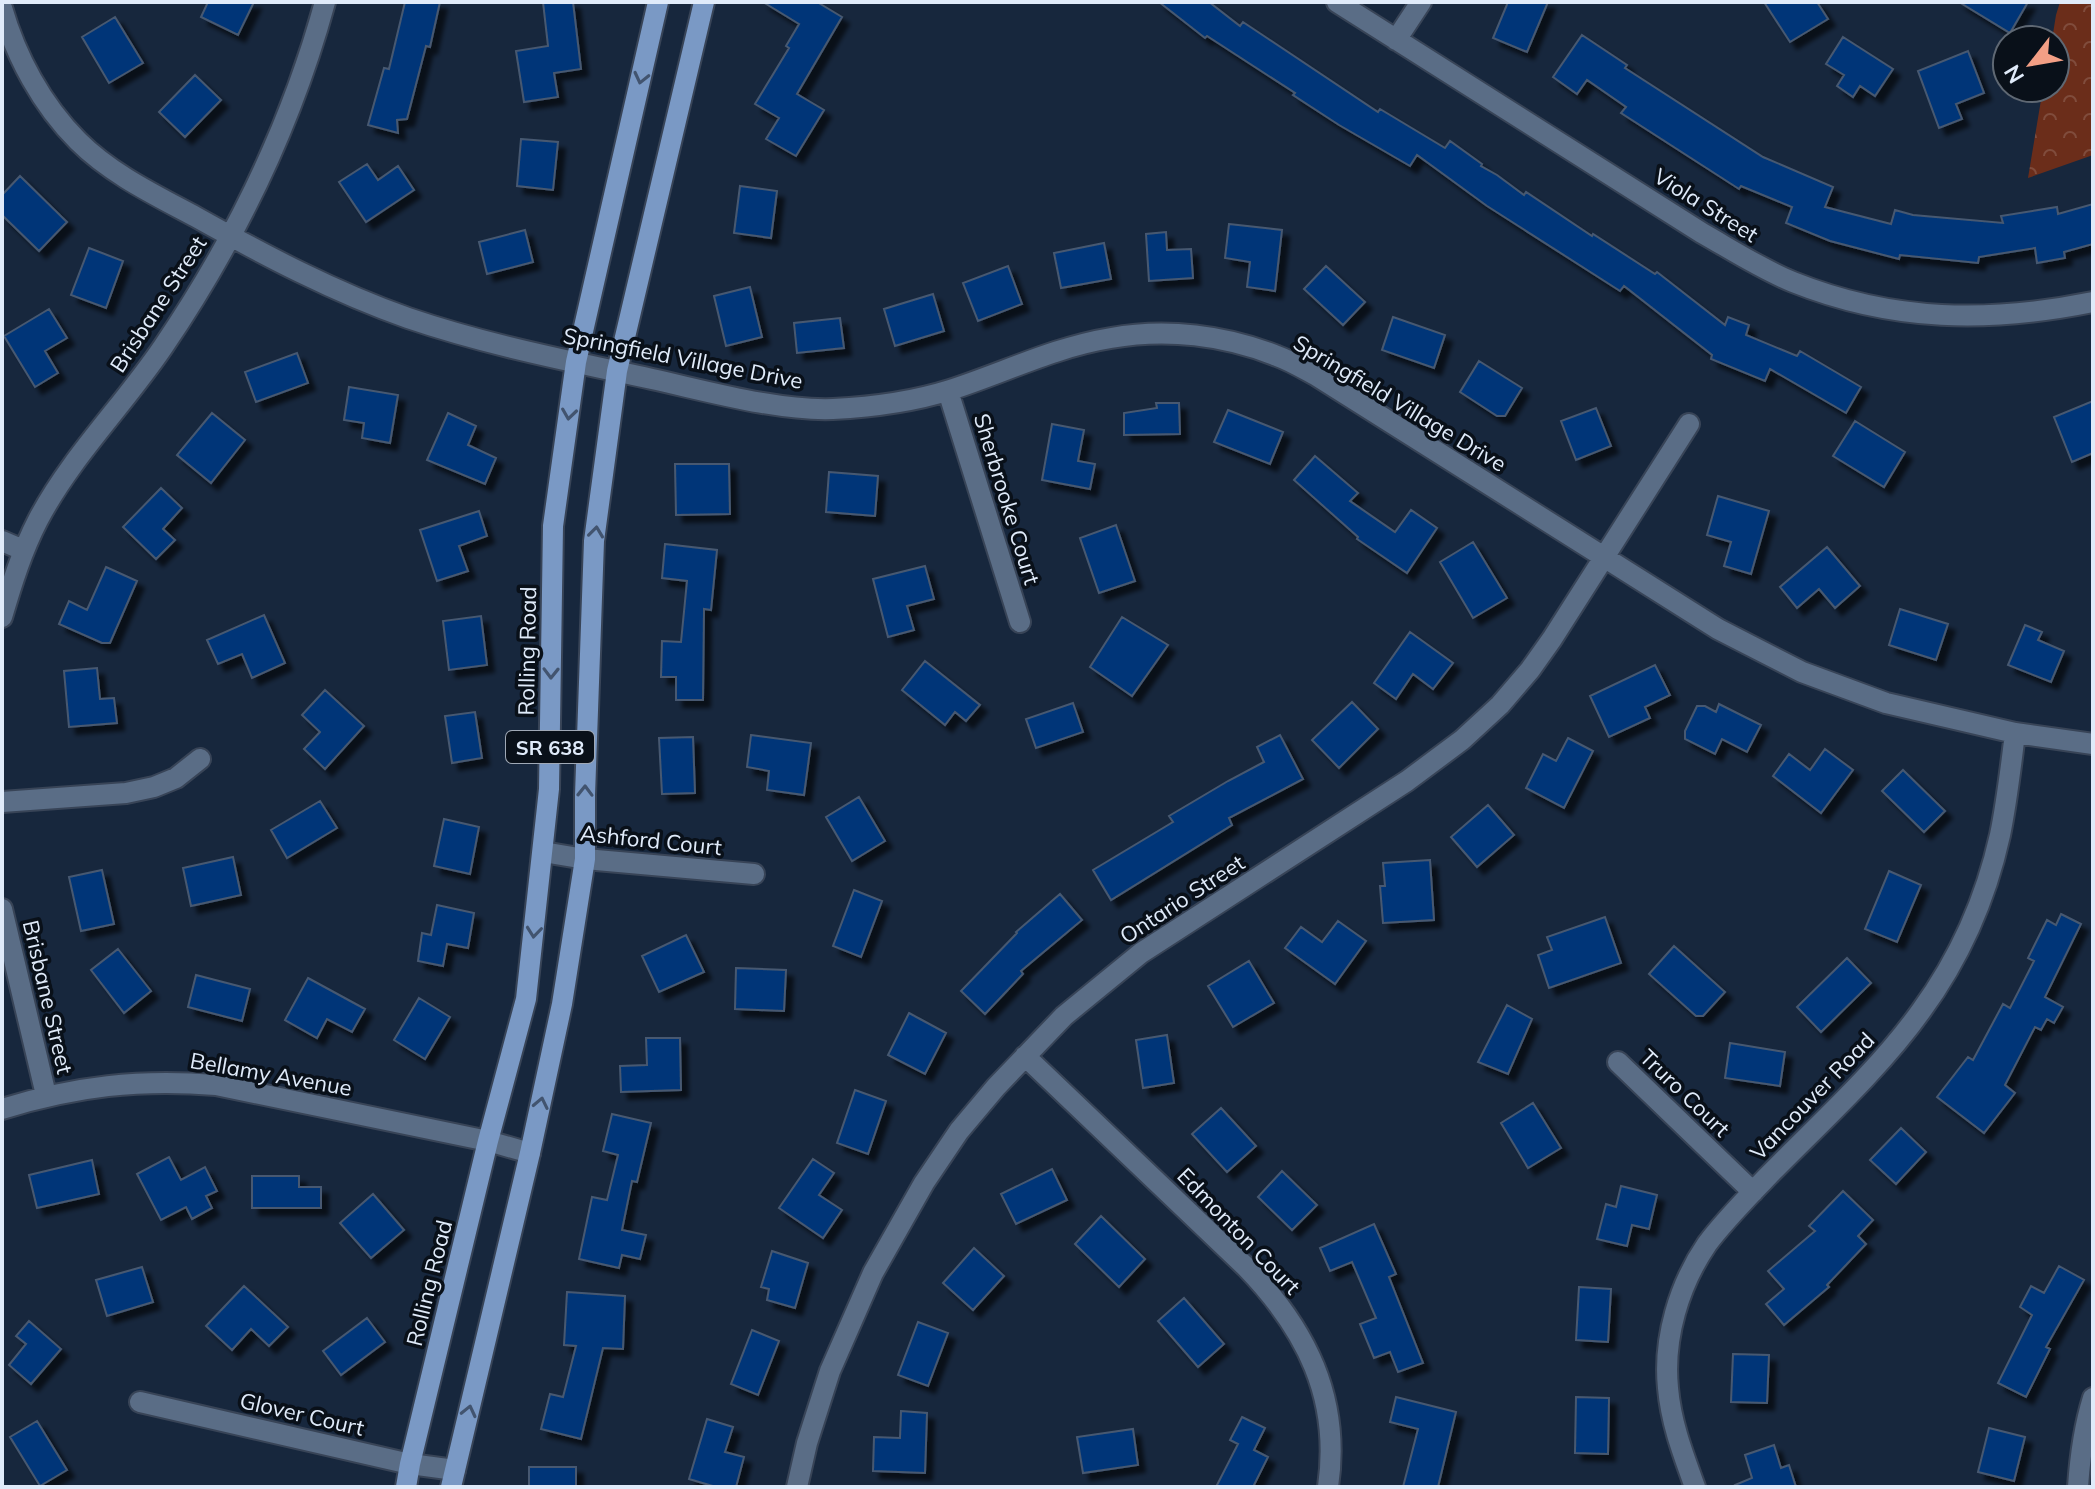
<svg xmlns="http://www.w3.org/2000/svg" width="2095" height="1489" font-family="Mulish,sans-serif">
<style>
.forest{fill:url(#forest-crowns)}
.building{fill:#003678;stroke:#475971;stroke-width:2;filter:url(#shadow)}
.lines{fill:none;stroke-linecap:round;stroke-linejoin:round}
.minor-casing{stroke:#384457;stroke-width:24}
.major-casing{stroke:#384457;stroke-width:24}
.minor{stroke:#5a6d86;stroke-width:20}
.major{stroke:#7a99c5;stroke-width:20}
.oneway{stroke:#42546f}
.labels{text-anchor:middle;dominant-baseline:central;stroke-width:7;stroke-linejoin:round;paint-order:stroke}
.shield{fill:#091019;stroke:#a0a9b6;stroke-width:2}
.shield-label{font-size:20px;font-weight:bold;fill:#e0ebfa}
.street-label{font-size:22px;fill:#e0ebfa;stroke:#091019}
</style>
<defs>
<pattern id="forest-crowns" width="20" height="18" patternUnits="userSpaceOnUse" patternTransform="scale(2)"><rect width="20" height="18" fill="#6b2d1a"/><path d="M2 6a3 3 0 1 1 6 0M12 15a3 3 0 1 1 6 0" fill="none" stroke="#804c3c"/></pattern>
<filter id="shadow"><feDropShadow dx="7" dy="7" stdDeviation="2" flood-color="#0009"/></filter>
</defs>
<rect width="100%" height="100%" fill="#17273d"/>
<path class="forest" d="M2060 2H2093V155L2028 178 2043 88H2055V40H2052L2056 15Z"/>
<path class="building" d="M208 2H254L238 35 201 17Z
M405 2H440L430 47 426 46 407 119 397 120 398 133 368 125 384 68 389 69Z
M543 2H573L581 69 554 73 558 97 524 102 516 51 548 46Z
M763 2H817L842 17 797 94 824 110 796 156 766 139 779 118 755 104 789 48 786 46 799 24Z
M1159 2H1209L1240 26 1243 22 1378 112 1380 109 1445 148 1450 141 1482 164 1481 166 1497 175 1524 195 1526 192 1592 236 1593 234 1655 274 1657 272 1725 325 1728 317 1749 325 1746 335 1797 356 1800 351 1861 387 1846 413 1770 369 1765 381 1711 359 1712 355 1624 286 1620 291 1487 206 1417 155 1410 166 1339 125 1293 95 1295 93 1207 36 1205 38Z
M1508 2H1548L1527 52 1493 38Z
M1764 2H1817L1828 19 1790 42Z
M1959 2H2028L2010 33Z
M115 17 143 63 109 83 82 37Z
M1582 35 1627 65 1625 68 1763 157 1833 187 1825 207 1891 224 1895 210 1913 215 2003 223 2001 216 2057 207 2058 214 2093 204V244L2064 252 2065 258 2037 263 2035 248 1979 257 1978 263 1900 255 1899 259 1830 241 1786 223 1792 207 1741 186 1739 189 1621 113 1626 107 1587 80 1577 94 1553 77Z
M1843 37 1893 69 1875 96 1860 86 1853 97 1837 86 1844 75 1826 64Z
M1968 51 1984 93 1956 104 1962 119 1939 128 1918 71Z
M195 75 221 100 185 137 159 112Z
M521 139 558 142 553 190 517 186Z
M367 164 378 180 398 166 414 190 366 222 339 182Z
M20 176 67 222 39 251 2 215V195Z
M740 186 777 191 771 238 734 233Z
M1229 224 1282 230 1275 291 1247 287 1250 262 1225 258Z
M525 230 533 262 487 274 479 242Z
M1166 232 1167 250 1191 249 1193 278 1149 281 1146 234Z
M1104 243 1111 279 1061 288 1054 253Z
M89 248 123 261 106 308 71 295Z
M1008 266 1022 304 978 321 963 283Z
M1326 266 1365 302 1343 325 1304 289Z
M750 287 762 337 726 346 714 296Z
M933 294 944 331 895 346 884 309Z
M49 309 67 338 45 351 58 373 35 387 4 336Z
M1393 317 1445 335 1434 368 1382 350Z
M840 318 844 348 797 353 794 323Z
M297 353 308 383 256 402 245 372Z
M1479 361 1522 388 1505 416H1497L1460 392Z
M349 387 398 395 390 443 362 438 364 423 344 420Z
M2093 401V453L2072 462 2054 417Z
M1156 403H1179L1180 434 1124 435V413L1157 408Z
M1596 408 1611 446 1576 460 1561 421Z
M1228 410 1283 432 1270 464 1214 442Z
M212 413 245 440 211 483 177 455Z
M448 413 476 426 468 445 496 458 485 484 427 460Z
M1855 421 1905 452 1884 487 1833 456Z
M1052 424 1084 430 1078 461 1095 464 1090 489 1042 480Z
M1315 456 1358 493 1350 501 1395 532 1411 510 1437 528 1407 573 1357 539 1358 537 1294 480Z
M675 464H729L730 514 676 515Z
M829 472 878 476 875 516 826 512Z
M161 488 182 508 163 529 175 540 156 559 123 527Z
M1718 496 1769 511 1751 574 1724 566 1731 542 1707 535Z
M479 511 487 536 459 546 468 571 437 581 420 530Z
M1116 525 1135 581 1099 593 1080 538Z
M1473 542 1507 598 1473 618 1440 562Z
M665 544 717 550 711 610 704 609 703 700H676V677H661L662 641 681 642 687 581 662 578Z
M1827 547 1860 586 1835 608 1819 589 1797 608 1780 587Z
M925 566 934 599 907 606 914 630 888 637 873 579Z
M106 567 137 581 110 643H102L59 624 69 601 87 610Z
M1900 609 1948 624 1936 660 1889 645Z
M264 615 285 663 252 678 242 654 218 664 207 640Z
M481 616 487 665 449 670 443 621Z
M1122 617 1168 645 1132 696 1090 667Z
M2025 625 2042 632 2038 640 2064 651 2051 682 2008 665Z
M1410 632 1453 663 1433 689 1413 674 1396 699 1374 683Z
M925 661 980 705 966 721 955 712 945 725 902 690Z
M1655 665 1670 695 1645 707 1650 718 1609 737 1590 696Z
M97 668 100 699 114 698 117 723 69 727 64 671Z
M325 690 364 726 325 769 304 749 320 732 302 715Z
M1352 702 1378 729 1339 768 1312 740Z
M1073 703 1083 732 1036 748 1026 719Z
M1719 704 1761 725 1747 752 1722 739 1715 754 1685 739V731L1697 706H1705L1716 712Z
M475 712 482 758 452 763 445 716Z
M751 735 811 743 804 795 767 790 769 771 747 767Z
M1280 735 1303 779 1229 818 1232 825 1111 900 1093 870 1173 822 1169 816 1228 781 1264 762 1257 747Z
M693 737 695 793 662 794 659 738Z
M1568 738 1593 751 1564 808 1526 788 1543 754 1556 761Z
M1825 749 1853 770 1821 813 1773 776 1789 754 1810 770Z
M1903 770 1945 811 1924 832 1882 791Z
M859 797 885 841 852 861 826 817Z
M320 801 337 828 287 858 271 830Z
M1488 805 1514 835 1477 867 1451 837Z
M444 819 479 827 470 874 434 866Z
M233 857 241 895 191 906 183 868Z
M1430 860 1434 920 1383 923 1380 886H1385L1383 863Z
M102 870 114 924 81 931 69 877Z
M1889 871 1921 885 1897 942 1865 929Z
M854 890 882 901 861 957 833 946Z
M1060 894 1082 920 1021 971 1023 974 985 1014 961 991 1017 933 1016 932Z
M437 905 474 913 468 948 447 944 443 966 418 961 422 933 431 935Z
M2061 914 2081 924 2045 997 2063 1007 2054 1023 2047 1019 2041 1030 2035 1027 2005 1085 2015 1093 1984 1133 1937 1097 1968 1057 1973 1060 2003 1004 2010 1008 2034 961 2028 958 2047 920 2056 925Z
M1605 917 1621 963 1549 988 1538 955 1552 950 1547 937Z
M1338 921 1366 941 1335 984 1285 948 1301 927 1322 942Z
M686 935 704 972 659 992 642 956Z
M1674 946 1725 992 1703 1016H1696L1649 974Z
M118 949 151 991 124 1013 91 970Z
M1847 958 1871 983 1821 1032 1797 1007Z
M1249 961 1274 1003 1233 1027 1208 986Z
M736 968 786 970 784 1011 735 1009Z
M196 975 250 989 242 1021 188 1007Z
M308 978 365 1009 352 1032 327 1019 317 1038 285 1020Z
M419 998 450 1017 425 1059 394 1040Z
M1507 1005 1532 1019 1508 1074 1478 1062Z
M909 1013 946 1033 925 1074 888 1055Z
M1167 1035 1174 1083 1143 1088 1136 1040Z
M646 1038H680L681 1090 621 1092 620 1066 647 1065Z
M1730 1043 1785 1052 1780 1086 1725 1078Z
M855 1090 886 1101 868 1154 837 1143Z
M1533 1103 1561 1148 1528 1168 1501 1123Z
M1221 1108 1256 1146 1227 1172 1192 1134Z
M612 1114 651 1123 637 1182 632 1181 622 1230 646 1235 640 1259 622 1255 619 1268 579 1259 592 1197 607 1200 618 1155 603 1151Z
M1901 1128 1926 1152 1896 1184 1870 1160Z
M169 1157 181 1180 205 1167 217 1191 206 1196 212 1208 192 1219 186 1207 161 1220 137 1174Z
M813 1159 834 1173 819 1195 842 1210 823 1238 779 1208Z
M92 1160 99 1194 37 1208 29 1175Z
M1052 1169 1067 1200 1016 1224 1001 1194Z
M1282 1171 1317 1205 1292 1230 1258 1197Z
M252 1176H299V1187H321V1208H252Z
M1621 1186 1657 1195 1649 1229 1632 1225 1627 1246 1597 1239 1606 1204 1616 1207Z
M1843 1191 1873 1220 1858 1236 1866 1244 1827 1285 1829 1287 1784 1325 1766 1304 1784 1289 1768 1271 1815 1231 1809 1226Z
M373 1194 404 1230 371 1258 340 1223Z
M1101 1216 1145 1259 1119 1287 1075 1244Z
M1374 1224 1396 1274 1389 1277 1423 1363 1398 1372 1390 1352 1374 1358 1360 1324 1376 1318 1352 1262 1330 1271 1320 1248Z
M974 1248 1004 1276 973 1310 943 1283Z
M772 1251 808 1263 795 1308 767 1300 769 1289 761 1287Z
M2059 1266 2084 1280 2046 1347 2050 1349 2026 1397 1998 1383 2032 1315 2020 1307 2031 1286 2044 1293Z
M142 1267 153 1302 107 1316 96 1280Z
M244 1286 288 1327 269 1346 251 1329 232 1350 206 1326Z
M1579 1287 1611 1289 1608 1342 1576 1340Z
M567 1292 625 1296 623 1349 603 1348 581 1439 541 1429 550 1394 563 1397 576 1346 564 1345Z
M1184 1298 1224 1344 1198 1367 1158 1321Z
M367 1318 385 1342 341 1375 323 1351Z
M29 1321 61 1349 31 1384 9 1365 26 1344 16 1336Z
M918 1322 948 1333 928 1386 898 1375Z
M752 1330 779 1341 758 1395 731 1384Z
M1733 1354 1769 1355 1767 1403 1731 1402Z
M1396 1397 1456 1412 1438 1487H1403L1418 1429 1390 1422Z
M1576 1397 1609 1398 1608 1454 1575 1453Z
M901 1411 927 1413 925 1473 873 1471 874 1437 900 1438Z
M1242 1417 1265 1428 1254 1450 1268 1457 1253 1487H1216L1238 1444 1230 1440Z
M707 1419 733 1427 725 1452 744 1457 736 1487H716L689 1479Z
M37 1421 67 1470 40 1486 10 1437Z
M1989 1428 2025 1437 2014 1481 1978 1472Z
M1133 1429 1138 1465 1083 1473 1077 1437Z
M1774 1445 1781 1468 1789 1465 1796 1487H1736L1735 1485 1752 1478 1745 1455Z
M529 1467H576V1487H529Z"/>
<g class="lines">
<g class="minor-casing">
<path id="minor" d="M1337 2 1702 233C1732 250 1761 269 1793 282 1893 322 1989 323 2093 302
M2 8C16 57 42 105 78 141 111 174 155 195 196 217 264 255 334 292 408 318 487 345 570 361 652 379 707 391 777 411 833 409 873 407 912 402 950 390 1003 373 1055 347 1111 338 1166 328 1225 335 1277 356 1291 361 1304 369 1317 376L1718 629 1802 672 1886 703 2015 733 2093 744
M1396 40 1421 2
M948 391 1020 622
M2 541 23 550
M2 617C12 583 22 551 38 520 71 457 123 406 163 347 235 241 291 126 325 2
M2 802 126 793 154 787 176 778 200 759
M543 852 585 859 754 874
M2 909 46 1095
M1025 1056 1246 1267C1306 1329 1341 1398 1328 1487
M1618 1062 1753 1192
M2 1109C76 1086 139 1079 216 1085L488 1141 530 1153
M140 1402 410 1464 455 1470
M797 1487 807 1443 830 1371 873 1273 924 1183 959 1131 996 1087 1064 1016 1141 953 1407 781 1462 740 1500 705 1530 670 1552 639 1689 424
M1695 1487C1683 1454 1671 1423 1668 1388 1663 1338 1679 1285 1707 1244 1725 1220 1748 1197 1768 1176 1819 1124 1879 1070 1921 1011 1959 959 1986 898 2000 835 2007 801 2011 766 2015 733
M2078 1487C2080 1457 2084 1427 2093 1398"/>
</g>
<g class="major-casing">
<path id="major" d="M406 1487 410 1464 488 1141 526 999 549 789 553 526 576 362 658 2
M451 1487 530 1153 562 1004 585 859V795L594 541 617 371 704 2"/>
</g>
<use href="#minor" class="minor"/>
<use href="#major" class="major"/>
</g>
<defs><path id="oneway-chevron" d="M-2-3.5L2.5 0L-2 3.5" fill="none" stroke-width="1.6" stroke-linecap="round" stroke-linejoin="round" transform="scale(2)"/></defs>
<g class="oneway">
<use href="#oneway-chevron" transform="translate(641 78) rotate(103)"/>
<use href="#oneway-chevron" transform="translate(569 414) rotate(98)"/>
<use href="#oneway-chevron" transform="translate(596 532) rotate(-83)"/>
<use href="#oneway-chevron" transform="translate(551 673) rotate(91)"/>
<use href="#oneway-chevron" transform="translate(585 791) rotate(-89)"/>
<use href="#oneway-chevron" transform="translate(534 932) rotate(96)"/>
<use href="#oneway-chevron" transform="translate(541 1103) rotate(-78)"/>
<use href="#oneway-chevron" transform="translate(469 1411) rotate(-77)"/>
</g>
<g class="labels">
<rect class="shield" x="506" y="731" width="88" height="32" rx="6"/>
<g class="shield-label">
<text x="550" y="747">SR 638</text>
</g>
<g class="street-label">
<text transform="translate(1706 205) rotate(32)">Viola Street</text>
<text transform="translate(158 304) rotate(-57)">Brisbane Street</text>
<text transform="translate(683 358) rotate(11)">Springfield Village Drive</text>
<text transform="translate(1400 403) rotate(31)">Springfield Village Drive</text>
<text transform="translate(1007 499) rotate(73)">Sherbrooke Court</text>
<text transform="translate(527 651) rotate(-89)">Rolling Road</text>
<text transform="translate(651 840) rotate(6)">Ashford Court</text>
<text transform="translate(1182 899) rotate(-33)">Ontario Street</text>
<text transform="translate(48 997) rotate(77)">Brisbane Street</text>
<text transform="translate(271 1074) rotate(10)">Bellamy Avenue</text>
<text transform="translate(1685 1093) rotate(44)">Truro Court</text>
<text transform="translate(1812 1096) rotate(-46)">Vancouver Road</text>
<text transform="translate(1239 1231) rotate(46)">Edmonton Court</text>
<text transform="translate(429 1283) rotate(-76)">Rolling Road</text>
<text transform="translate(302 1414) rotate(13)">Glover Court</text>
</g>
</g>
<rect width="2095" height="1489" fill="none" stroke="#e0ebfa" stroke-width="8"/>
<g transform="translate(2031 64) rotate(239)"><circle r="38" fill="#091019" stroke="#5f6873" stroke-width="2"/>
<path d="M0-6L14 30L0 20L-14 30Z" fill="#f39f85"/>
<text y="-12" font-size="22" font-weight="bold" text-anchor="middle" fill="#e0ebfa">N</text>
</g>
</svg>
